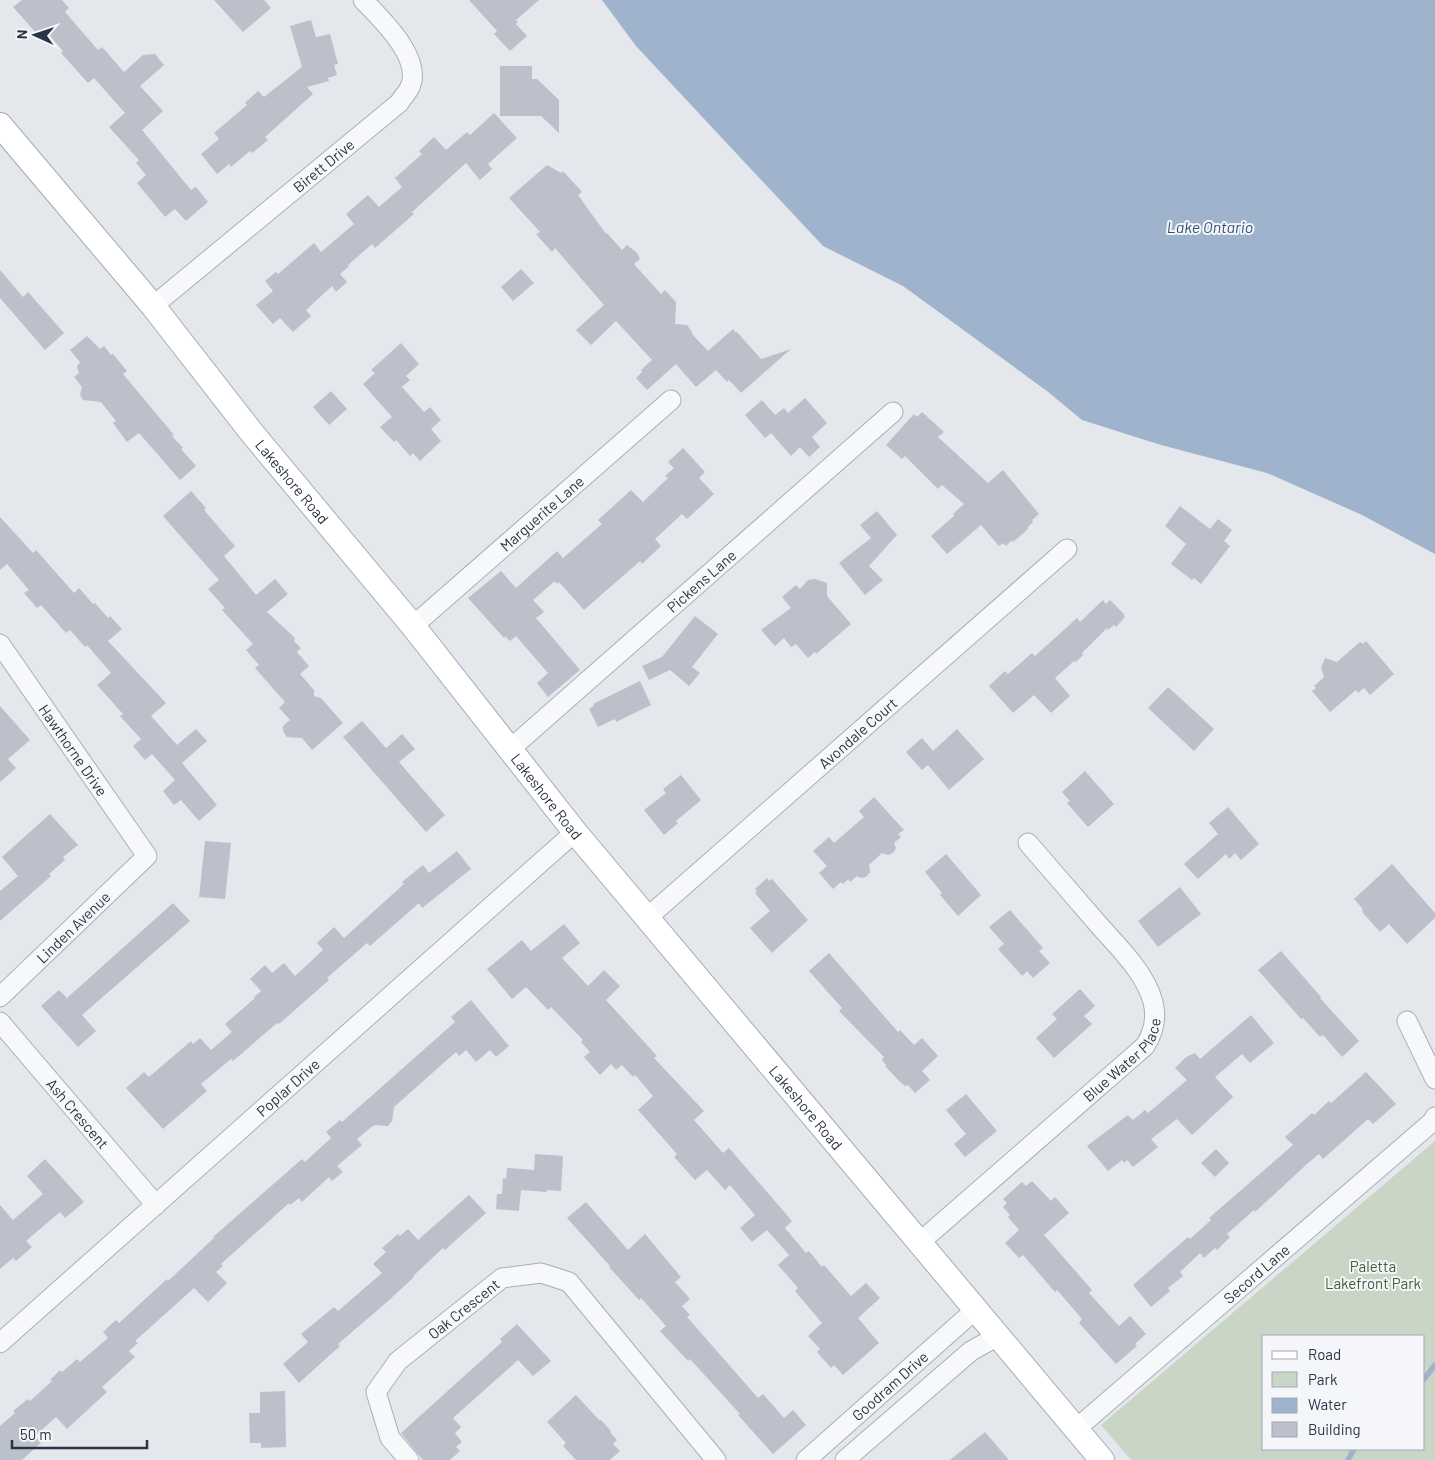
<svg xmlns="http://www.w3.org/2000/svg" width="1435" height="1460" font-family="Barlow,sans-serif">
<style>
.green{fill:#c9d6c5;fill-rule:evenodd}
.water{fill:#9fb4cc}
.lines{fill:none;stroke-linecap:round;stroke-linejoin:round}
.stream{stroke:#9fb4cc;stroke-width:5.5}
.building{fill:#bbc0ca}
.minor-casing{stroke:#a9aeb7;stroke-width:21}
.major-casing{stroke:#a3abb8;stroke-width:26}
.minor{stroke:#f7f8fa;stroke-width:19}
.major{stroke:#fff;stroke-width:24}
.labels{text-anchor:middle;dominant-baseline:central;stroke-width:4;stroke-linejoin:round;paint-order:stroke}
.street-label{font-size:15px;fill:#2b3445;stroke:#f4f6f9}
.park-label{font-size:15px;fill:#3f6138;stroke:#f4f6f9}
.water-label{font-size:16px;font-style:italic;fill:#34527a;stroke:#f4f6f9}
</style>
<rect width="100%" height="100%" fill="#e4e7ec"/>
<path class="green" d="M1435 1141V1460H1131L1101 1425ZM1424 1336V1449H1264V1336Z"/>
<path class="water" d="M602 0H1435V554L1360 514 1267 473 1161 445 1082 420 1047 391 903 286 823 246 636 46Z"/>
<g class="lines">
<path class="stream" d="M1424 1379 1435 1365
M1348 1460 1354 1449"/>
</g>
<path class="building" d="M22 0H62L69 8 65 12 98 50 102 47 124 72 143 55 155 54 164 65 140 86 163 111 142 130 191 190 196 187 208 202 186 221 175 209 165 217 137 183 146 175 136 163 139 160 109 127 125 113 94 78 88 83 61 53 63 51 45 30 38 35 13 7Z
M214 0H264L271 8 243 32Z
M469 0H539L516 20 518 22 516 24 527 36 510 51 494 34 497 31Z
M311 20 316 37 330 34 338 64 334 65 337 75 328 78 329 81 307 87 313 94 265 137 268 140 252 153 250 151 231 167 229 164 217 174 201 154 219 139 214 133 247 105 245 103 258 91 264 97 302 67 290 26Z
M500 66H532V79H537L559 100V133L541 116H500Z
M494 113 517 138 488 164 492 169 480 180 466 163 412 212 414 214 375 248 372 244 348 265 349 266 340 274 347 282 336 292 332 286 306 310 311 316 293 332 280 318 273 324 256 305 273 291 265 281 276 272 278 274 314 243 321 252 354 224 346 214 368 195 379 207 402 187 395 178 422 154 419 151 434 137 446 150 467 132 470 135Z
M547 165 561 173 563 171 582 192 578 195 606 234 607 233 622 250 627 245 637 253 640 259 634 264 661 294 665 290 676 302 675 324 687 325 692 332V334L708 351 733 329 736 333 737 332 761 359 791 349 741 393 729 380 727 382 716 370 696 387 676 364 647 390 636 378 642 372 641 370 652 360 616 321 591 345 576 330 604 305 555 248 552 252 536 234 540 232 509 198Z
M521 269 534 283 513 301 501 287Z
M0 270 23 297 28 292 64 333 45 350 0 298Z
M87 336 100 349 104 346 111 355 113 354 127 371 123 374 174 435 172 436 183 448 181 449 196 466 180 480 139 433 127 442 113 423 116 421 101 402 83 400 80 395 82 387 74 377 79 373 77 367 80 362 70 350Z
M401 343 419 364 406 376 410 380 402 387 424 412 430 407 441 420 431 429 441 441 420 461 413 453 410 456 396 440 394 442 380 427 392 417 363 384 375 373 371 370Z
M331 391 347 409 329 425 313 407Z
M805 398 827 423 812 437 820 447 809 457 800 447 791 456 771 433 765 438 745 415 762 400 775 415 784 408 788 413Z
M922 412 944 432 938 437 988 483 1003 470 1039 514 1032 520 1033 522 1027 528 1028 529 1013 542 1012 540 1006 546 1003 543 999 546 981 525 947 554 931 536 954 516 953 514 964 504 942 485 938 489 905 456 902 459 886 445 914 414 917 417Z
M683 448 705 472 699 478 714 494 687 519 682 514 655 539 661 546 642 564 640 561 584 610 559 582 557 584 555 581 533 600 544 612 536 618 580 670 548 697 537 683 548 673 516 636 510 641 505 636 504 638 468 598 501 571 516 588 557 551 563 558 602 524 598 520 631 490 643 502 668 478 665 476 674 468 668 462Z
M191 491 206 508 204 510 235 546 224 556 256 595 275 579 288 594 267 612 295 638 294 641 301 648 297 652 309 666 300 674 314 690V696L321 698 343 723 312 750 302 738 287 737 283 731V726L290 720 279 708 285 702 255 668 259 665 246 650 253 644 222 610 225 608 208 589 219 580 163 516Z
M1180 506 1210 529 1218 519 1232 530 1224 541 1230 546 1201 584 1194 578 1192 580 1171 564 1186 544 1165 526Z
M877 511 897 535 869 566 883 580 865 595 839 563 871 538 860 525Z
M0 517 33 553 36 550 74 593 79 588 93 604 95 603 108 618 110 616 122 629 108 641 166 703 151 716 177 745 196 729 207 741 182 763 217 805 199 821 181 800 174 805 163 791 175 780 152 754 145 760 133 746 141 739 120 716 123 714 97 685 111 673 87 645 85 647 70 630 66 633 41 605 37 608 24 593 29 590 7 564 0 570Z
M815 579 827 583V596L851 624 816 654 815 652 808 658 796 644 791 647 784 638 775 646 761 630 791 608 782 597 796 585 800 589 808 580Z
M1103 600 1106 604 1110 600 1125 615 1123 616 1125 617 1116 627 1114 625 1108 630 1107 628 1082 653 1083 655 1076 662 1074 661 1055 678 1070 696 1051 713 1034 695 1013 713 989 686 1005 671 1008 674 1032 653 1035 656 1077 618 1080 622Z
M695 616 718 634 692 667 700 673 689 686 670 670 649 680 642 666 662 657Z
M1366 641 1394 674 1370 695 1364 688 1358 693 1356 690 1330 712 1312 691 1316 688 1314 686 1324 677 1321 668 1325 658 1337 662 1360 642 1363 644Z
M640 681 651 705 616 722 615 719 598 727 589 709 594 706 593 704Z
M1168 687 1214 729 1194 751 1148 708Z
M0 706 30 740 8 759 16 768 0 782Z
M362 721 386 748 402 734 415 749 399 762 445 815 426 832 343 737Z
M957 729 984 759 949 790 928 765 922 770 906 752 922 738 933 751Z
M1085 771 1114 804 1088 827 1067 803 1070 801 1062 792Z
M681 775 701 800 676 821 678 823 664 835 644 810 666 793 663 789Z
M874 797 904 830 898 834 901 837 894 843 896 848 893 853 888 855 882 853 869 865 870 872 866 877 861 878 857 876 850 882 848 879 843 884 841 882 833 889 819 873 827 866 813 851 829 837 834 843 864 817 859 811Z
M1228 807 1259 844 1241 860 1235 853 1229 859 1226 854 1198 879 1184 864 1218 834 1209 823Z
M50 814 78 845 63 857 65 860 49 874 51 876 0 921V891L18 876 2 857Z
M205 841 231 843 225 899 199 897Z
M457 851 471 869 422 908 419 903 370 946 367 943 327 978 329 980 279 1024 277 1023 233 1061 231 1059 201 1084 207 1091 163 1129 126 1088 144 1072 149 1077 191 1041 193 1044 200 1038 211 1050 232 1032 225 1024 255 998 254 997 261 991 250 979 265 965 272 973 284 963 295 976 323 950 317 943 334 927 344 938 404 884 402 882 423 865 429 873Z
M946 854 981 895 958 916 940 895 942 893 925 872Z
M1392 864 1435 913V918L1407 944 1389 924 1380 932 1363 913 1362 908 1354 899Z
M767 878 769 881 772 879 808 920 772 953 750 928 770 911 755 893 757 891 755 889Z
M1180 887 1201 914 1158 947 1138 921Z
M173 903 190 921 82 1015 96 1031 78 1047 41 1006 59 990 67 998Z
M1010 910 1043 948 1039 951 1050 963 1033 978 1027 971 1022 976 998 949 1004 944 989 927Z
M564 924 580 943 562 958 588 986 604 970 620 986 606 1000 657 1056 654 1058 704 1111 694 1120 723 1153 729 1148 792 1221 785 1228 806 1253 809 1251 822 1267 824 1265 851 1296 866 1283 880 1298 858 1318 879 1343 843 1375 834 1365 831 1368 817 1352 820 1349 808 1336 822 1323 795 1291 798 1288 778 1265 789 1255 767 1230 752 1242 740 1228 755 1215 730 1185 725 1190 707 1170 695 1180 674 1157 677 1154 638 1110 653 1096 635 1075 633 1077 622 1065 616 1070 611 1064 600 1075 584 1057 590 1052 581 1042 583 1040 551 1007 548 1010 526 987 512 999 487 969 522 940 531 951Z
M1281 951 1321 997 1320 998 1359 1041 1342 1057 1323 1035 1320 1037 1303 1018 1301 1019 1258 970Z
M829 953 898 1032 900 1030 914 1045 922 1038 938 1056 922 1071 930 1080 915 1093 908 1085 905 1086 900 1082 885 1066 886 1065 882 1060 884 1057 839 1011 842 1008 809 971Z
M1080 989 1095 1006 1084 1016 1092 1024 1054 1058 1036 1038 1057 1019 1052 1014Z
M471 1000 509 1046 496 1057 490 1050 476 1062 466 1050 459 1056 456 1052 394 1107 392 1121 388 1126 374 1125 357 1139 362 1145 337 1166 343 1172 332 1181 329 1177 302 1202 299 1198 290 1205 289 1203 221 1264 223 1266 216 1272 227 1283 208 1302 194 1288 135 1341 138 1343 129 1351 135 1357 102 1387 107 1392 67 1429 56 1417 35 1436 41 1443 22 1460H0V1426L15 1413 13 1411 28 1399 30 1401 52 1381 50 1380 60 1370 62 1372 77 1359 80 1362 108 1338 103 1332 116 1320 119 1323 167 1279 168 1281 214 1238 213 1237 302 1159 305 1162 331 1138 326 1132 340 1120 342 1122 455 1022 451 1017Z
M1251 1015 1274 1043 1250 1063 1242 1054 1215 1077 1233 1097 1192 1135 1177 1119 1151 1139 1158 1147 1133 1167 1127 1160 1124 1163 1122 1160 1108 1171 1087 1146 1128 1115 1133 1120 1145 1110 1148 1113 1187 1080 1175 1068 1186 1057 1195 1053 1200 1059Z
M1366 1072 1396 1104 1373 1124 1368 1119 1323 1159 1319 1154 1308 1163 1255 1212 1254 1210 1227 1234 1230 1237 1217 1250 1215 1248 1204 1258 1200 1253 1180 1272 1183 1276 1168 1288 1170 1291 1151 1307 1133 1285 1188 1237 1190 1239 1211 1220 1209 1218 1293 1145 1285 1137 1312 1113 1314 1115 1329 1101 1331 1103Z
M966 1094 997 1131 965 1157 954 1144 966 1134 946 1110Z
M1216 1149 1229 1163 1215 1177 1201 1163Z
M535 1154 563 1156 561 1191 547 1190 546 1192 521 1190 519 1211 496 1209 497 1194H502L503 1178 506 1179 507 1168 534 1170Z
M45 1159 84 1202 65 1218 60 1212 26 1241 32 1247 16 1261 13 1258 0 1269V1205L13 1220 43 1194 27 1176Z
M1032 1181 1051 1201 1055 1197 1069 1213 1044 1235 1092 1290 1089 1293 1119 1326 1130 1316 1146 1334 1135 1344 1137 1346 1116 1364 1079 1323 1082 1319 1057 1290 1055 1292 1023 1255 1019 1258 1005 1243 1019 1230 1008 1217 1010 1215 1003 1207 1007 1203 1003 1199 1022 1182 1026 1186Z
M469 1195 486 1213 445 1250 443 1248 413 1276 414 1277 387 1302 338 1344 340 1346 299 1383 283 1364 308 1342 301 1334 334 1307 338 1311 382 1273 373 1264 386 1252 382 1248 398 1234 400 1236 408 1229 418 1240Z
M586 1202 628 1250 645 1234 681 1277 675 1282 690 1299 682 1306 690 1315 687 1317 758 1398 763 1394 784 1418 793 1410 806 1425 773 1454 738 1415 740 1414 690 1359 688 1361 660 1331 666 1326 641 1298 639 1300 609 1267 610 1266 567 1218Z
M517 1324 551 1361 533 1376 518 1360 453 1418 461 1427 455 1433 462 1442 456 1447 460 1451 450 1460H423L401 1433 502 1342 500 1339Z
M285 1391 286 1447 261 1448V1443H250L249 1413H260V1392Z
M576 1395 600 1421 601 1420 611 1431 610 1432 617 1440 613 1444 620 1451 610 1460H576L563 1446 566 1443 547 1422Z
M985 1432 1009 1460H950Z"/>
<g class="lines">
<g class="minor-casing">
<g id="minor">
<path id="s1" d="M153 306 399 103C402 98 408 92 410 87 423 58 381 19 363 0"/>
<path id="s2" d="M413 626 671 400"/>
<path id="s3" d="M0 644 147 856 0 997"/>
<path id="s4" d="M509 750 893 412"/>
<path id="s5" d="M648 917 1067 549"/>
<path d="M1407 1021 1435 1079"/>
<path id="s6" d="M0 1022 156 1205"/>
<path id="s7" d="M919 1243 1145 1046C1154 1032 1157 1018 1153 1002 1145 972 1118 947 1098 924 1075 897 1051 870 1028 843"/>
<path id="s8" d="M0 1343 575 832"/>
<path id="s9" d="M1076 1429 1432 1122 1435 1117"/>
<path id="s10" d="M409 1460 390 1438 376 1392 398 1361 502 1278 541 1273 569 1282 716 1460"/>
<path id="s11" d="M806 1460 975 1310"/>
<path d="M845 1460 971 1351 998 1336"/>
</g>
</g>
<g class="major-casing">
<g id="major">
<path id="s12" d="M0 125 153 306 252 433 413 626 575 832 1102 1460"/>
</g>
</g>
<use href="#minor" class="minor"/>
<use href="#major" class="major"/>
</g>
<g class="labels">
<g class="street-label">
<text stroke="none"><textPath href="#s1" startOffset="221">Birett Drive</textPath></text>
<text stroke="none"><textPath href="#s12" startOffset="461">Lakeshore Road</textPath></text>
<text stroke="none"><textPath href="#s2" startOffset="171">Marguerite Lane</textPath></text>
<text stroke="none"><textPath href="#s4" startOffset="256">Pickens Lane</textPath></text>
<text stroke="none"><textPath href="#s5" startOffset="279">Avondale Court</textPath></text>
<text stroke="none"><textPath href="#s3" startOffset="129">Hawthorne Drive</textPath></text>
<text stroke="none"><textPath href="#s12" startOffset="866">Lakeshore Road</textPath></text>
<text transform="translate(73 927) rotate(-44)">Linden Avenue</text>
<text stroke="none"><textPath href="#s7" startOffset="275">Blue Water Place</textPath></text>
<text stroke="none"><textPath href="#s8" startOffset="385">Poplar Drive</textPath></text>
<text stroke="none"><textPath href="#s12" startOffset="1271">Lakeshore Road</textPath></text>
<text stroke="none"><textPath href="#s6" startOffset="120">Ash Crescent</textPath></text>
<text stroke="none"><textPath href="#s9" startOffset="238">Secord Lane</textPath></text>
<text stroke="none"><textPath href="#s10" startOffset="199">Oak Crescent</textPath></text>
<text stroke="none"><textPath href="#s11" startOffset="112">Goodram Drive</textPath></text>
</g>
<g class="park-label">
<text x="1373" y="1266">Paletta<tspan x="1373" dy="17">Lakefront Park</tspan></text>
</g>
<g class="water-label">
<text x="1210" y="226">Lake Ontario</text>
</g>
</g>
<rect x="1262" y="1335" width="162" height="115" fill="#f4f6f9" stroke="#a4a8b1"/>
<rect x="1272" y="1351" width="25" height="8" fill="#ffffff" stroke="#a4a8b1"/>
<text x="1308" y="1360" font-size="15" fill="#2b3445">Road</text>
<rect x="1272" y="1372" width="25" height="15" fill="#c9d6c5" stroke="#a4a8b1"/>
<text x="1308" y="1385" font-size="15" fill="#2b3445">Park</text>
<rect x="1272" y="1398" width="25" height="15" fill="#9fb4cc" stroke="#a4a8b1"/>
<text x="1308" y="1410" font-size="15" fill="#2b3445">Water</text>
<rect x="1272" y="1422" width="25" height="15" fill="#bbc0ca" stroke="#a4a8b1"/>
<text x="1308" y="1435" font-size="15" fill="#2b3445">Building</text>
<g transform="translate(35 35) rotate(273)" stroke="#f4f6f9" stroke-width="4" paint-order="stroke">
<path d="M0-4L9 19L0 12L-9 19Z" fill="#2b3445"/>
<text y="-8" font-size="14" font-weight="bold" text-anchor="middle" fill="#2b3445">N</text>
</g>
<path d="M12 1440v8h135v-8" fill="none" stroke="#2b3445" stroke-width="2.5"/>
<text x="20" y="1440" font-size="15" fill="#2b3445" stroke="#f4f6f9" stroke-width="4" paint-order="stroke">50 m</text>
</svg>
